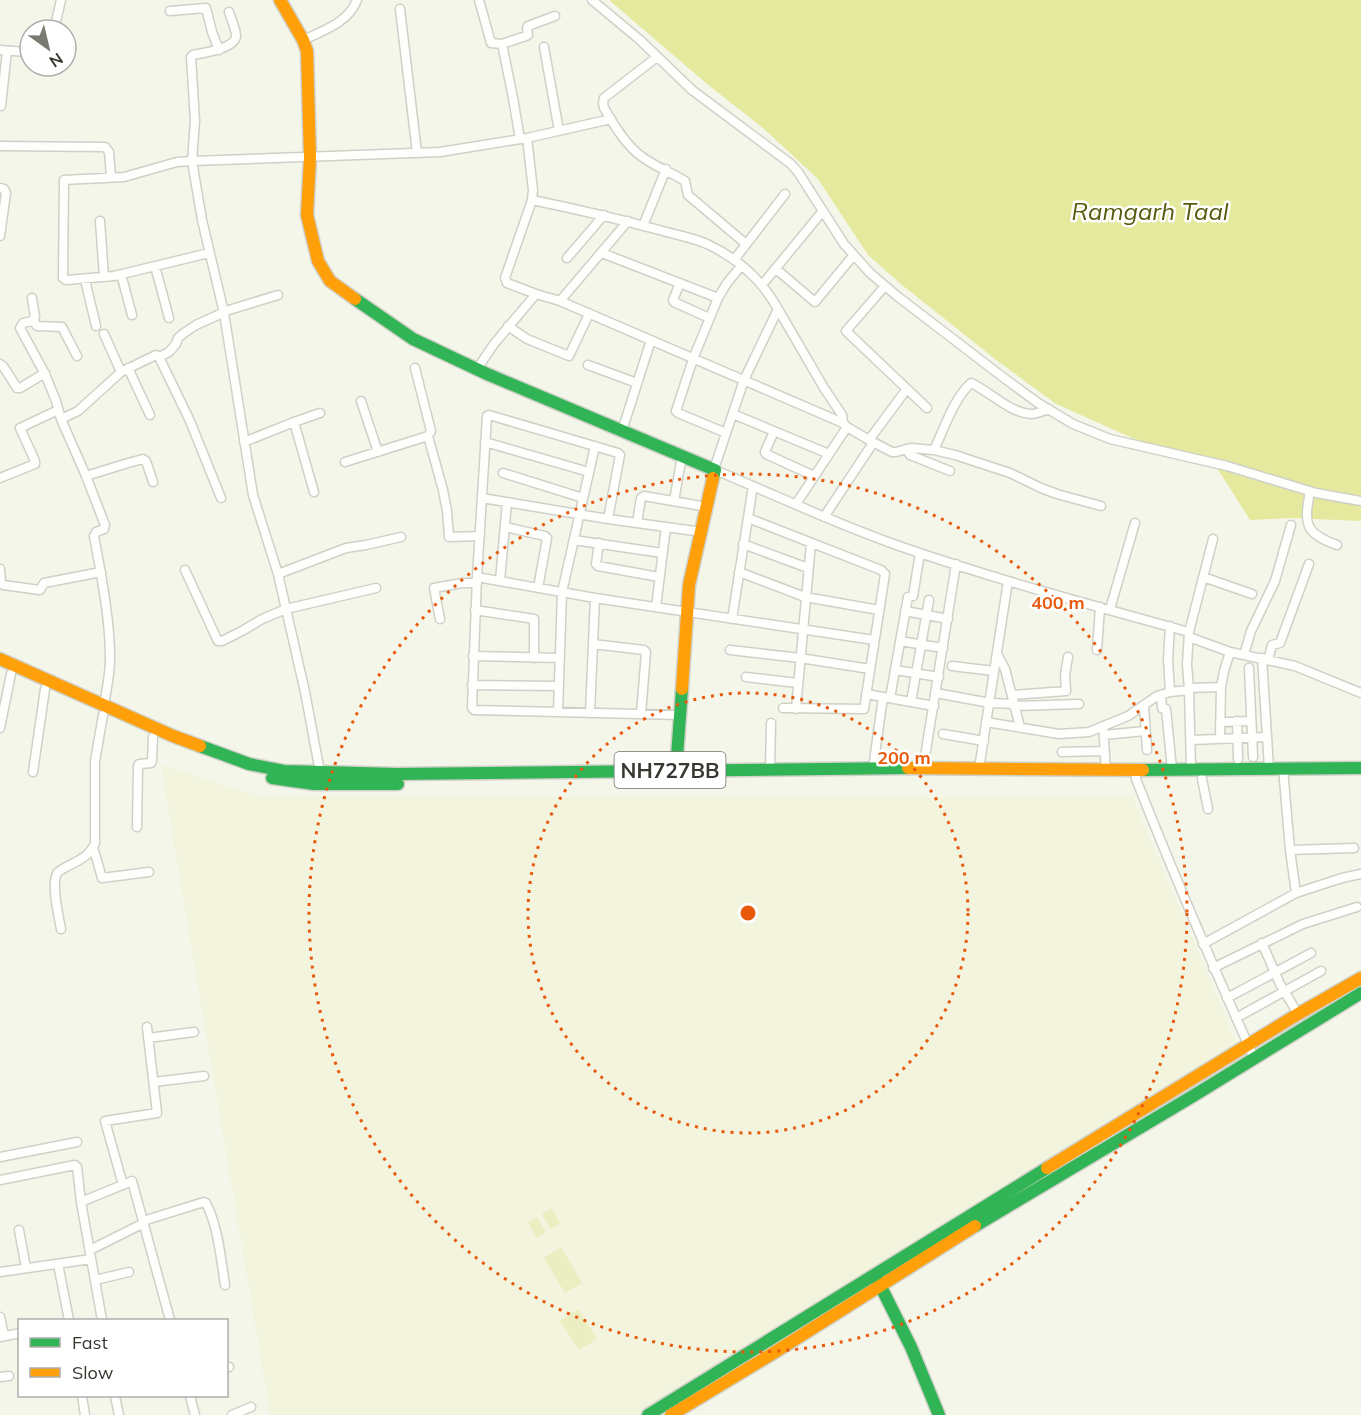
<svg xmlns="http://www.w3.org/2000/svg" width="1361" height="1415" font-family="Mulish,sans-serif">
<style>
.built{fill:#f2f4de}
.park{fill:#ebeec1}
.water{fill:#e5e99e}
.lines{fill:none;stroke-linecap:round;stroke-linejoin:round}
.street-casing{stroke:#cfd0c7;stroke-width:11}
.fast-casing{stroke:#cfd0c7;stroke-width:15}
.slow-casing{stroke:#cfd0c7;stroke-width:15}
.street{stroke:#fefefc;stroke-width:8}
.fast{stroke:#30b455;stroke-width:12}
.slow{stroke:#ff9f0a;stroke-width:12}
.ring{fill:none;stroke:#e8590c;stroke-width:3;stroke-dasharray:3 6}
.labels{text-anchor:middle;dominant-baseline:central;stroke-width:5;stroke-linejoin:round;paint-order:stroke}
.shield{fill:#fff;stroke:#73746e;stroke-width:1.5}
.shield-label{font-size:21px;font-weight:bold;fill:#373830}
.water-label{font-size:24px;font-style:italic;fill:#575a0c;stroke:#fff}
.centre{fill:#e8590c;stroke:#fff;stroke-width:3}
.ring-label{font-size:18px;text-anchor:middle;font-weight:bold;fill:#e8590c;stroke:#fff;stroke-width:5;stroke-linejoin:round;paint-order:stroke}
</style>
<rect width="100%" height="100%" fill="#f5f6ea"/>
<path class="built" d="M161 765 264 797H1132L1237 1043 641 1415H270Z"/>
<path class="park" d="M551 1208 560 1223 551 1229 542 1214Z
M537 1217 546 1232 537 1238 528 1222Z
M561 1247 582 1283 565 1293 544 1258Z
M578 1309 597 1339 579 1350 560 1321Z"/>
<path class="water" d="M609 0H1361V521L1290 518 1250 520 1212 460 1157 449 1056 404 995 359 902 285 868 255 818 179 763 128 707 84Z"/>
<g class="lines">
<g class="street-casing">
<path id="street" d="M479 0 491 43 502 44 513 98 520 139
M592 0 640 40 692 90 791 164 798 172 844 244 870 273 897 296 1004 378 1038 403 1073 424 1110 439 1227 466 1316 493 1361 501
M400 9 417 153
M170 11 206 8 212 32 219 50
M54 30 61 0
M303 40C323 31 349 22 357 0
M502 44 526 36 528 35 527 28 528 26 555 16
M544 47 559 131
M0 50 26 52
M657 57 604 98 603 103 604 108C613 123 622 139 635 151 648 164 669 171 685 181L688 195 746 244
M1 106 7 51
M527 138 533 190 532 200C576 209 619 219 663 231 677 235 693 238 707 244 737 258 762 280 778 309L744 380 714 469
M0 146 105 147 109 152 111 177
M0 188 4 189 6 193 0 236
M532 200 505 278 507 283 536 294 560 301 843 423 847 427 869 440 892 452H896L911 448 934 450 955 455 1010 473 1041 488 1057 494 1101 506
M100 221 104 277
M643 226 666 169
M209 253 114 276 66 280 63 278 64 180 124 177 177 162 192 161 195 121 191 57 193 55C202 53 235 49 236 36 236 29 231 19 229 12
M602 253 718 298
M567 258 604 215
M734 260 785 194
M155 266 169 318
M776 269 815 302 853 256
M121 274 132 315
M85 280 96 326
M680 283 673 300 674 302 709 318
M762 285 822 212
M885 286 846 331 927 408
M32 298 35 317 32 321 23 323 20 328 45 374 56 401 61 419 86 476 105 525 104 529 96 532 94 536C101 574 110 619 110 658 110 673 107 689 104 704
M560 301 628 221
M778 309 824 388 842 415 843 423
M33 320 37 326 62 327 77 356
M508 326 527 339 569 356 589 314
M104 334 121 372
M159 357 169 352 176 344 178 338 184 333 196 325 229 310 278 295
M0 364 3 366 17 388H20L45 373
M588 365 637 383
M128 368 150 415
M415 368 431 431 428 436
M477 369 494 344 536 294
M361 401 378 452
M733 414 829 454
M61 419 78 411 121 372 156 355 159 357 190 421 221 498
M294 422 314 492
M622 431 651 340
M774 431 765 452 766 454 814 476
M726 433 678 413 676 411 693 359 718 298 727 283 741 266
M869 440 906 390
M244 442 294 422 320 413
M485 442 589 472
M906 449 910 455 950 471
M934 450C944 429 954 398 971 383 989 391 1010 413 1031 414 1037 414 1043 411 1049 409
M345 462 428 436 443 490 447 511 449 537 480 536
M715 470C778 496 840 526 905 548 998 580 1094 606 1189 632L1187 664 1189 690 1191 769
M503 473 583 498
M86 476 128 463 143 459 146 461 153 482
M0 478 35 464V461L20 428 58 410
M1310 491C1304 524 1304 533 1337 545
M482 498 608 519 702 532
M674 501 682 456
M796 504 847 427
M824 517 873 443
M748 518 881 570 885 574 864 709 783 708
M608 519 620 455 618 453 489 415 487 416 477 577 472 708 474 710 680 715
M637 523 641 498 644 496 707 507
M505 527 545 536 547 538 538 588
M574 540 662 553
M599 543 596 564 598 566 659 577
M743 544 808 568
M0 569 1 583 3 585 40 590 44 583 101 572
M185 570 216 637 218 641H222L242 631 262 619 286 609 376 588
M739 572 805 597 879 610
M278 574 346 548 366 545 401 537
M477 577 595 598 874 640
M1203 577 1252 594
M500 581 507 502
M913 596 920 553
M656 607 666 527
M1110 609 1135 523
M475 610 534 619V658
M905 611 948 619
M440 619 434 588 462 583H477
M732 619 753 486
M1170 626 1168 659 1170 692
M1189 632 1213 539
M1189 637 1230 652 1295 666 1361 693
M900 641 943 648
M593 644 644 650 646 652 641 714
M730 650 800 658 870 669
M1097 650 1100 607
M997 654 1005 669 1020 727
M1244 655 1251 631 1275 581 1291 525
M473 656 560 658
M1262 658 1269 768
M1268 660 1272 645 1280 643 1309 564
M952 666 994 671
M1249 668 1253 757
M895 670 939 677
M746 677 797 683
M472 685 559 686
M1189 688 1221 687
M936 693 990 703 1014 704
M866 694 934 706
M1012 695 1066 691 1065 675 1068 657
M1161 695 1162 708 1166 709 1172 769
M890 698 908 597
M911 702 929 600
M1144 705 1147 750
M1014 706 1079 704
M796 709 811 543
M558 712 562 592 595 446
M590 713 595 598
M1237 721 1238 759
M986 722 1059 734 1089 732 1128 716 1157 696 1170 692 1189 690
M1220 722 1251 721
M1103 726 1106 770
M0 728 11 674
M943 734 984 741
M1104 735 1145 731
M1220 739 1221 687 1224 671 1230 652
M1191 740 1267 737
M1062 752 1105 751
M873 768 883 697
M1283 768 1290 850 1296 893
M923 769 956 564
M979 769 1008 581
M1136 769V779C1173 873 1213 966 1254 1058
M770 770 771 723
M33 772 45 689
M320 772 305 692 278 574 253 495 224 313 202 220 192 161 440 152 527 138 611 119
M1202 779 1208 809
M137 827 138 766 139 764 151 763 152 761 153 737
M93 848 96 857 102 878 149 872
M1290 850 1354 848
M61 929C59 917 50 882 58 872 60 871 64 868 66 867 78 861 90 856 95 843V761L103 715
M1262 943 1280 984 1298 1014
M1203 944 1296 893 1342 878 1361 874
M1213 968 1303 924 1357 907
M1227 998 1311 953
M1236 1018 1321 971
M148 1038 194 1032
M154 1082 204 1076
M0 1157 77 1142
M0 1180 75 1165 77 1167 81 1202 102 1320
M123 1185 105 1121 157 1113 147 1027
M81 1202 132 1181 170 1320
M143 1221 204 1202 206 1203C218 1226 221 1259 225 1285
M19 1230 26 1268
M90 1250 144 1223
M58 1264 69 1320
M0 1272 91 1259
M95 1280 129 1272
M0 1317 4 1336
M0 1337 20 1333
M226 1368 229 1367
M0 1377 9 1376
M82 1396 85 1415
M115 1396 119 1415
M190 1396 195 1415
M232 1415 251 1407"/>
</g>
<g class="fast-casing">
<path id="fast" d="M355 299 413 339 487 374 715 470 713 478
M200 746 249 764 284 771 397 774 908 768
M676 770 682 689
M1143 770 1361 768
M272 778 314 784H398
M975 1226 1193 1096 1361 993
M876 1277 911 1347 939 1415
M648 1415 1047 1168"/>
</g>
<g class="slow-casing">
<path id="slow" d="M280 0 303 40 307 51 310 158 307 215 318 261 330 281 355 299
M0 659 173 736 200 746
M682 689 689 585 713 478
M908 768 1143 770
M1047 1168 1298 1014 1361 978
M671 1415 775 1352 975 1226"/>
</g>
<use href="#street" class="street"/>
<use href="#fast" class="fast"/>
<use href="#slow" class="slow"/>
</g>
<g class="ring">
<circle cx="748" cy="913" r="220"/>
<circle cx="748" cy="913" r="439"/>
</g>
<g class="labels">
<rect class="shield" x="614.5" y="752" width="111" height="36" rx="4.5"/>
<g class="shield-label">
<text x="670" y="770">NH727BB</text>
</g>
<g class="water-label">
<text x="1150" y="211">Ramgarh Taal</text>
</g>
</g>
<circle cx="748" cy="913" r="9" class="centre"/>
<g class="ring-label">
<text x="1058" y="609">400 m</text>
<text x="904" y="764">200 m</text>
</g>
<rect x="18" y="1319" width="210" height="78" fill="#ffffff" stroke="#afafac" stroke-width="1.5"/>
<rect x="30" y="1338" width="30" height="9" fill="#30b455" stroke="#afafac" stroke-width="1.5"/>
<text x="72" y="1349" font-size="18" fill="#373830">Fast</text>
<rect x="30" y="1368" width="30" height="9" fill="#ff9f0a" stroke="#afafac" stroke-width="1.5"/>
<text x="72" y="1379" font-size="18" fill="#373830">Slow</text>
<g transform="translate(48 48) rotate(146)"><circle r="28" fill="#ffffff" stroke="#afafac" stroke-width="1.5"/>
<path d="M0-4.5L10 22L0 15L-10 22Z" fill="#7a7a71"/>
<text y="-9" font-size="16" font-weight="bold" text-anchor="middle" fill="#373830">N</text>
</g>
</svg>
